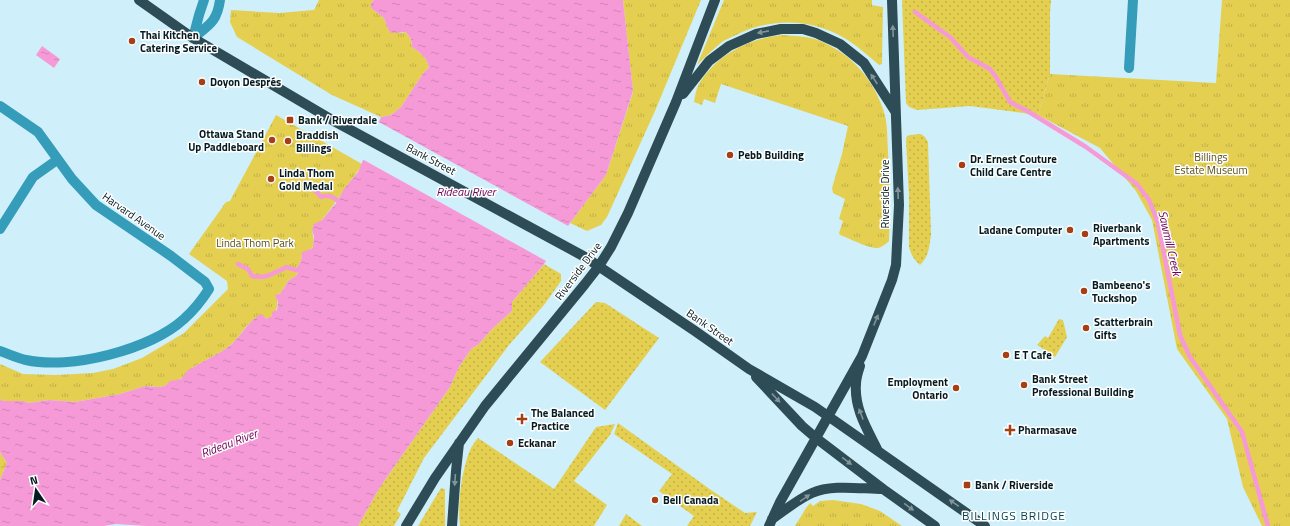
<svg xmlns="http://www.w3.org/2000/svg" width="1290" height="526" font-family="'Titillium Web',sans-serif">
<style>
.grass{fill:url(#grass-dots)}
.wetland{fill:url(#wetland-marsh)}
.park{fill:url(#park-tufts)}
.water{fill:url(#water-ripples)}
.pier{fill:#cff0fb}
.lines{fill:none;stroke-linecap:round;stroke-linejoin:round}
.stream{stroke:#f59ad7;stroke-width:4.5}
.minor{stroke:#359dba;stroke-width:10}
.tertiary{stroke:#359dba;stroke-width:10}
.primary{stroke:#2e4c55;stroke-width:10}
.oneway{fill:#829499}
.poi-dot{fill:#a53f16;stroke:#fff;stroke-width:1.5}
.labels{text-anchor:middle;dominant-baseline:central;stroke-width:3;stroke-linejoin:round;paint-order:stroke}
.poi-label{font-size:11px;font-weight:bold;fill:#051b22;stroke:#fff;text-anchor:start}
.park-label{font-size:11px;fill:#574d11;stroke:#fff}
.street-label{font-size:11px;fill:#051b22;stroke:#fff}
.water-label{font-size:12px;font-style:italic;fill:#6e0257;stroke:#fff}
.neighbourhood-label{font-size:12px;letter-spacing:1px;fill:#054352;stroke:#fff}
</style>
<defs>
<pattern id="grass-dots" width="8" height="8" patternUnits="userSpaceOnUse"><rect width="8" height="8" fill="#e4cf51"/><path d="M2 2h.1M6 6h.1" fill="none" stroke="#c2b146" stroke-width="1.8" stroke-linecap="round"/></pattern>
<pattern id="wetland-marsh" width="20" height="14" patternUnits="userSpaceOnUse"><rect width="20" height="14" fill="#e4cf51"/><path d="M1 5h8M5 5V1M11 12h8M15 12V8" fill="none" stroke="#c2b146"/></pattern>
<pattern id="park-tufts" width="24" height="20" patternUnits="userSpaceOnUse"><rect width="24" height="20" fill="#e4cf51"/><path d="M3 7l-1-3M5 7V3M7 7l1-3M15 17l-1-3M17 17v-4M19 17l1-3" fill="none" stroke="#c2b146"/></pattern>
<pattern id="water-ripples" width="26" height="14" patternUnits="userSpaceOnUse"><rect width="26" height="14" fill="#f59ad7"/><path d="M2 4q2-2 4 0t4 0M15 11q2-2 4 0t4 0" fill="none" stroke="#d184b8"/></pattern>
</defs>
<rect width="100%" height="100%" fill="#cff0fb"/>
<path class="grass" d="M902 0H1051L1050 13V74L1038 115 970 106 917 110 909 107 906 103Z
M921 134 925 137 928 142 931 235C929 248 929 256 920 265 914 260 910 253 909 246V195L906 141 907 136 910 135Z
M544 264 561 274V281L544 305 509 345 424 458 397 511 401 514 394 526H358L380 487 450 387 459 367 471 349 479 344 492 329 512 311V302Z
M596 302 605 303 659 338 605 410 540 362Z
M1059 319 1063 320 1067 337 1055 357 1037 345 1045 336 1048 338Z
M618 423 711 490 745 513 757 512 750 526H687L694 516 659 491 672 474 614 434Z
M615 424 610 435 574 481 607 505 594 526H460C457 505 462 467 471 448 473 445 475 441 478 438L554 489 596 427Z
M441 488 445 489V526H418Z
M626 514 642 526H619Z"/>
<path class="wetland" d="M0 452 7 463 0 480Z"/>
<path class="park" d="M319 0H374L371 3V8L384 18 388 29 400 33 406 32 411 39 412 47C421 53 427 57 429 68L424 72 401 107 391 115 381 117 332 95 237 37 230 22 231 10 279 13 314 10Z
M623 0H701L655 111 607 217 601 225 587 231 570 223 606 175 633 92Z
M724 0H872V5L883 7 882 64 879 65C866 54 852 41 837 34 804 18 768 19 736 35 732 37 726 39 722 42 713 49 705 57 697 65Z
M1222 0H1290V526H1262L1243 487 1227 419 1177 349 1152 220 1136 191 1100 148 1038 115 1050 74 1216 83Z
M782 35C794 36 807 36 818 40 850 53 872 77 883 109 888 122 887 138 888 152 890 182 890 211 889 241 886 244 882 247 878 248 869 249 849 238 840 235L839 233 843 221 839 219 845 199 833 193 832 188 842 154 848 126 721 84 715 103 704 99 702 105 694 102C695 96 696 89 699 84 717 54 749 39 782 35Z
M276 115 362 164C357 174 350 181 344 190 334 204 325 218 312 230 313 235 315 244 312 248 310 250 305 251 302 253L301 261 296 269 298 273 297 275 288 281 281 293 277 294C278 304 278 316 266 319L262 315C246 320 241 338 228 347 217 355 203 361 192 368 187 371 185 377 180 379 175 382 169 381 165 386L159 387 145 386 120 394 75 402 49 400 28 403 24 401H3L0 399V364L23 374 56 375 93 373 113 369 142 358 184 333 228 289 227 281 189 254 226 202 230 201Z
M833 500 861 504 880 511 902 526H795L806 508 810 503 813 506 820 501Z"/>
<path class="water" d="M374 0H623L633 91 606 175 570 223 544 264 512 302V311L492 329 479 344 471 349 459 367 450 387 380 487 358 526H146L116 524 104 526H0V480L7 463 0 452V399L3 401H24L28 403 49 400 75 402 120 394 145 386 159 387 165 386 170 381 181 379 188 370 192 368C203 361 217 355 228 347 241 338 246 321 262 314L266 319 272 316V312L277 310 278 302 275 295 281 293 288 281 297 275 298 273 296 269 301 261 302 252 311 249 313 247 314 236 312 230 314 224 322 220 336 203 344 189 358 172 381 117 391 115 401 107 424 72 429 68C427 57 421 53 412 47L411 39 406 32 391 33 388 29 384 18 371 8V3Z
M42 46 60 59 54 68 36 55Z"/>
<path class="pier" d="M377 121 570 227 548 262 362 159Z"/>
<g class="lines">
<path class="stream" d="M915 12 950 37 968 57 990 69 996 77 1010 102 1029 112 1086 147 1137 184 1149 200 1158 223 1180 335 1190 357 1242 432 1268 526
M305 182C308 188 307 187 314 190 317 191 319 195 321 197 327 194 333 197 337 200
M238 264 248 269 252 276C261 278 267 277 274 273 279 270 283 270 286 267L296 270"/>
<path class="minor" d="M1129 68 1133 0
M0 106 38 132 72 179 96 205 171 256 205 282 209 289C202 300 194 310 184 319 150 350 70 370 26 360 17 358 9 354 0 351
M0 229 33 177 57 160"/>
<path class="tertiary" d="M193 38C209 25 217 22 220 0
M193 38 199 15 204 0"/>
<path class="primary" d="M139 0 193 38 334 121 585 257 695 331 749 369 815 407 985 526
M683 94 709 61 729 46 756 34 781 29H803L816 33 840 44 864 63 895 111
M860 366C858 372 856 378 856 384 854 408 867 429 877 449
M756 377 802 426 816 438 883 489 935 526
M772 519C784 511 798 499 812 493 832 484 861 489 883 489
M406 526 435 478 485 406 585 284 599 266 611 247 628 213 676 102 715 0
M452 526 456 471 459 443
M769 526 780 502 862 356 892 280 896 265 899 205 892 0"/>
</g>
<defs><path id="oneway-solid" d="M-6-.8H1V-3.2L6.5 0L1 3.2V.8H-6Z"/></defs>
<g class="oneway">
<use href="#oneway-solid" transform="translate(893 31) rotate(-92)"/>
<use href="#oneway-solid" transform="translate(763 32) rotate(169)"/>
<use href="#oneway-solid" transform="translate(874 79) rotate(-123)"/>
<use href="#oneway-solid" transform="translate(898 193) rotate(-92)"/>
<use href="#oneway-solid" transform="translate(876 320) rotate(-68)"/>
<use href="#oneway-solid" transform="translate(776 398) rotate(47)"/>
<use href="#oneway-solid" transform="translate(861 414) rotate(-111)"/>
<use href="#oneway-solid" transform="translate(847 461) rotate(37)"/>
<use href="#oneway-solid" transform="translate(455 480) rotate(94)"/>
<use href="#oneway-solid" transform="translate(805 498) rotate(-34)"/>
<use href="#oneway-solid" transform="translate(954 503) rotate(-145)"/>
<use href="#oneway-solid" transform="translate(909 507) rotate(36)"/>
</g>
<g class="poi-dot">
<circle cx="132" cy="41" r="4"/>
<circle cx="202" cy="82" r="4"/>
<rect x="286" y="116" width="8" height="8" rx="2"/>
<circle cx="272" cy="140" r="4"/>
<circle cx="288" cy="141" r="4"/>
<circle cx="730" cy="155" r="4"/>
<circle cx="962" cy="165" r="4"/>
<circle cx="271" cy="179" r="4"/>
<circle cx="1070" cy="230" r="4"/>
<circle cx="1085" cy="234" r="4"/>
<circle cx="1084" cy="291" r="4"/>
<circle cx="1086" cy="328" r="4"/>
<circle cx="1006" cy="355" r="4"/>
<circle cx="1024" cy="385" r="4"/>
<circle cx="956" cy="388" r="4"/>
<path d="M520 413h4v4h4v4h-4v4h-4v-4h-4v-4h4z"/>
<path d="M1008 424h4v4h4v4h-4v4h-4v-4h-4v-4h4z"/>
<circle cx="510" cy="443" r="4"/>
<rect x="963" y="481" width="8" height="8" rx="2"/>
<circle cx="655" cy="500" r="4"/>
</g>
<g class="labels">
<g class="poi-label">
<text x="140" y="35">Thai Kitchen<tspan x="140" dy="13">Catering Service</tspan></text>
<text x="210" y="82">Doyon Després</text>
<text x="298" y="120">Bank / Riverdale</text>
<text x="264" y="134" text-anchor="end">Ottawa Stand<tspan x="264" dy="13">Up Paddleboard</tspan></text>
<text x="296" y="135">Braddish<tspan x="296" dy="13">Billings</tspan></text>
<text x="738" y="155">Pebb Building</text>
<text x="970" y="159">Dr. Ernest Couture<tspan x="970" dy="13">Child Care Centre</tspan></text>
<text x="279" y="173">Linda Thom<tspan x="279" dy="13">Gold Medal</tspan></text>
<text x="1093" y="228">Riverbank<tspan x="1093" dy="13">Apartments</tspan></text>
<text x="1062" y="230" text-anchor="end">Ladane Computer</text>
<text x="1092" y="285">Bambeeno's<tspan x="1092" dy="13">Tuckshop</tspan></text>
<text x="1094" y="322">Scatterbrain<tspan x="1094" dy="13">Gifts</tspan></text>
<text x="1014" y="355">E T Cafe</text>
<text x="1032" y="379">Bank Street<tspan x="1032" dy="13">Professional Building</tspan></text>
<text x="948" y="382" text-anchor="end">Employment<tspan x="948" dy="13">Ontario</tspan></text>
<text x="531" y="413">The Balanced<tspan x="531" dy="13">Practice</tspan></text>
<text x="1018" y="430">Pharmasave</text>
<text x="518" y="443">Eckanar</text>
<text x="975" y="485">Bank / Riverside</text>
<text x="663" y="500">Bell Canada</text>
</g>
<g class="park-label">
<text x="1211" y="157">Billings<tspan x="1211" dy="13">Estate Museum</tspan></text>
<text x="255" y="243">Linda Thom Park</text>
</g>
<g class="street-label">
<text transform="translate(431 159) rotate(28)">Bank Street</text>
<text transform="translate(885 194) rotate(-90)">Riverside Drive</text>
<text transform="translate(134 216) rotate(35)">Harvard Avenue</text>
<text transform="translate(578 271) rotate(-53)">Riverside Drive</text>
<text transform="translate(710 327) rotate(35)">Bank Street</text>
</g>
<g class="water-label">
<text x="466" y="191">Rideau River</text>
<text transform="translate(1170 243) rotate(77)">Sawmill Creek</text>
<text transform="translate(229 443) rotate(-21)">Rideau River</text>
</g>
<g class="neighbourhood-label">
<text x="1014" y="515">BILLINGS BRIDGE</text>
</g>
</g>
<g transform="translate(36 490) rotate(347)" stroke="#ffffff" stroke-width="3" paint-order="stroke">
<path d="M0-3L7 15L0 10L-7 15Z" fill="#051b22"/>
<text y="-6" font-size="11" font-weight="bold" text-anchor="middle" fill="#051b22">N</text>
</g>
</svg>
